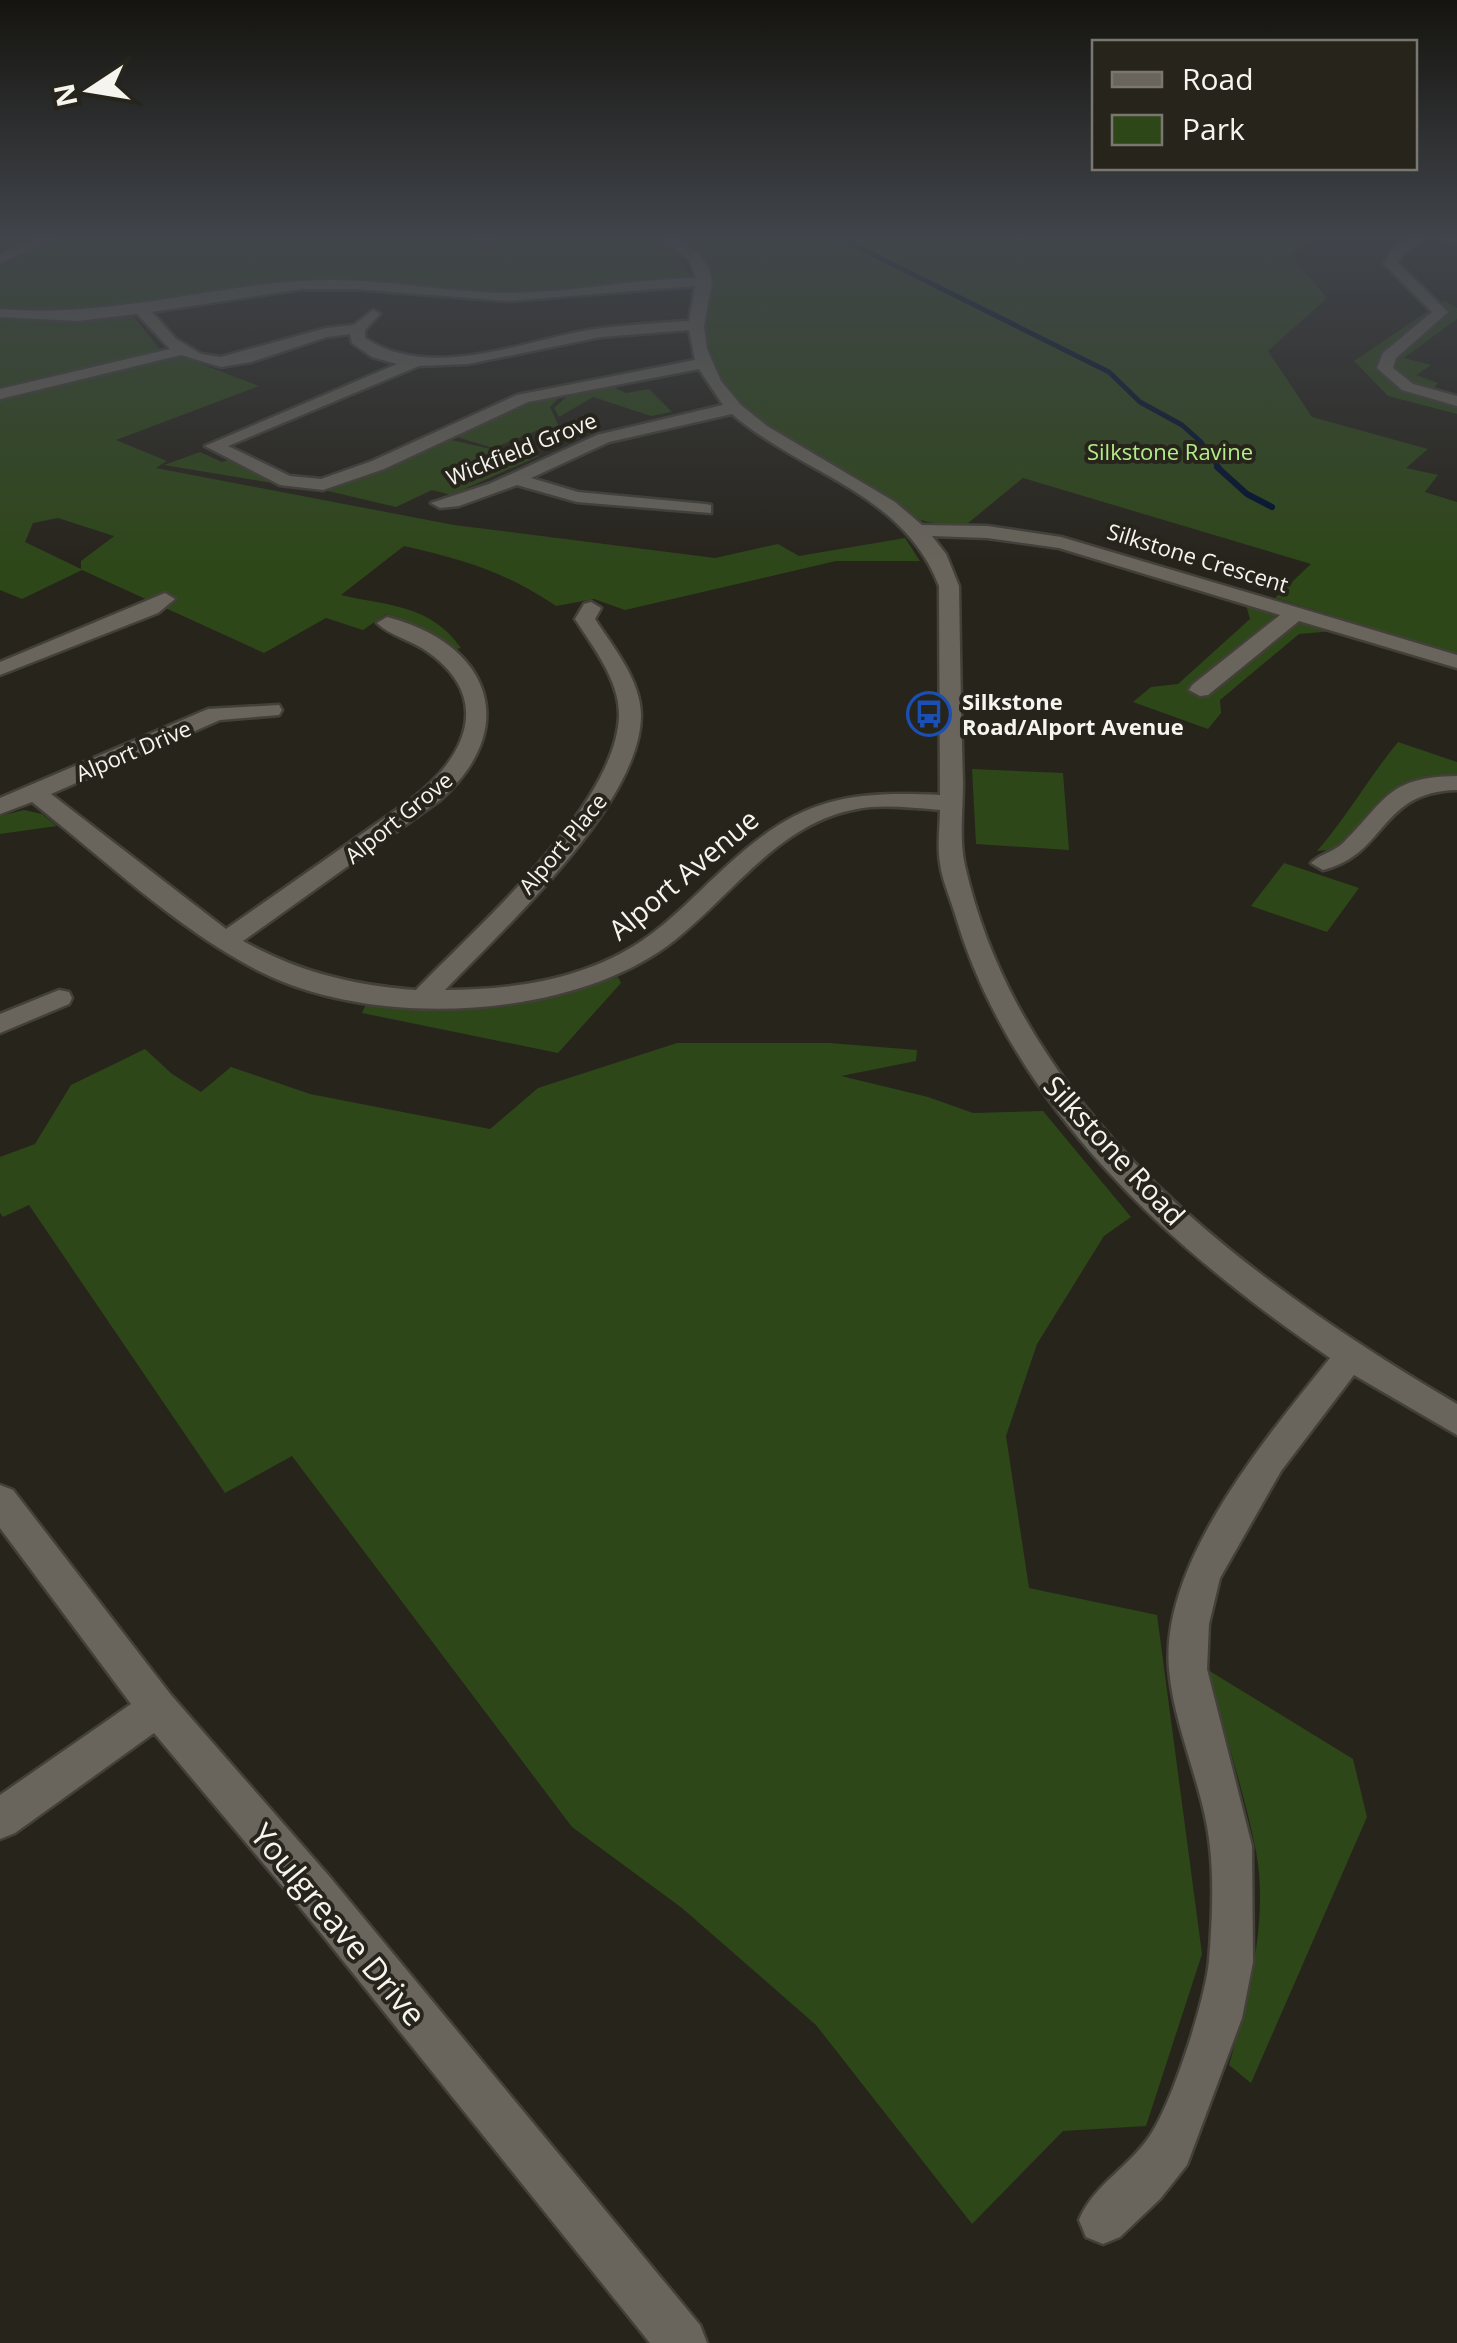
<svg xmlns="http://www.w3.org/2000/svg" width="1457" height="2343" font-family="'Open Sans',sans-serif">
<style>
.green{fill:#2e4719;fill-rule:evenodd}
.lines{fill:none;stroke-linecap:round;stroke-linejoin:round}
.stream-far1{stroke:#00102e;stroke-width:5}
.stream{stroke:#00102e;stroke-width:6}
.street-casing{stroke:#434039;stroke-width:5}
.street{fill:#69655c;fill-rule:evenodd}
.labels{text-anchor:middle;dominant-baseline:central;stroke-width:8;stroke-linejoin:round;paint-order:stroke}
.far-street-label{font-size:22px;fill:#f6f4ee;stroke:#27241c}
.far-park-label{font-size:22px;fill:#b4ec89;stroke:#27241c}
.far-poi-label{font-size:22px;font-weight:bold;fill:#f6f4ee;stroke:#27241c;text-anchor:start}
.street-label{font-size:28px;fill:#f6f4ee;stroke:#27241c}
.near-street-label{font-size:32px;fill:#f6f4ee;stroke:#27241c}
</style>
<rect width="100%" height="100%" fill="#27241c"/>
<path class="green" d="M0 237H656L671 244 692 278 528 294 354 281 131 313 159 348 259 386 116 440 167 461 156 468 454 525 715 558 778 544 799 556 905 538 920 561H836L625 610 594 599 556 606C504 571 464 560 404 546L341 595C388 606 430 604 461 648L452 650 418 628 386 614 363 630 326 618 264 653 82 570 22 599 0 590ZM58 518 114 536 113 537 81 561V569L25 542 33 523Z
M681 237H1318L1291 255 1327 298 1268 351 1312 417 1428 449 1406 468 1438 475 1425 492 1457 502V654L1275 598 1311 564 1023 478 967 524C953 523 934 525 921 520 903 513 888 495 870 486 815 456 737 423 712 359 690 304 742 280 681 237Z
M1444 300 1457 308V319L1404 358 1431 365 1416 375 1438 383 1426 396 1457 404V414L1388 396 1354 361Z
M609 385 626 393 649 389 672 412 651 416 593 397 559 417 554 408 575 389Z
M567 390 550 407 561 431 548 426 493 448 450 435 524 398Z
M443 438 517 455 527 450 539 456 451 495 432 490 396 507 311 487 427 449Z
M200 452 222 462 231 459 297 487 164 465Z
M1246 605 1334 631 1299 634 1220 700 1221 713 1208 729 1133 702 1151 687 1178 684 1250 619Z
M1398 742 1457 762V777C1387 781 1383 802 1339 849L1317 851C1347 817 1369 777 1398 742Z
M972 769 1063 773 1069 850 976 844Z
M24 810 42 814 57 826 0 834V816Z
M1284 863 1359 888 1327 932 1251 906Z
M618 977 621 983 558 1053 362 1013 366 1004C457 1010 531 1004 618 977Z
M677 1043H829L917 1050 916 1061 841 1076 928 1097 973 1113 1043 1111 1131 1217 1104 1236 1037 1344 1006 1436 1029 1588 1157 1615 1202 1954 1146 2126 1063 2131 972 2224 816 2025 682 1908 572 1827 292 1456 225 1493 29 1205 3 1217 0 1213V1157L35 1144 71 1085 145 1049 172 1074 201 1092 231 1067 310 1094 490 1129 538 1088Z
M1208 1670 1353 1759 1367 1817 1251 2083 1229 2065C1248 1997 1269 1922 1256 1851 1244 1790 1223 1730 1208 1670Z"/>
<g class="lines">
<path class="stream-far1" d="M838 237 1109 372 1140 402 1182 425 1200 441 1220 469"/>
<path class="stream" d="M1217 467 1247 494 1272 507"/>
<g class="street-casing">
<path id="street" d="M40 237H57L0 263V254Z
M478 237H500L483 243Z
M660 237H676L700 255 708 267 712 282 704 327 707 349 721 381 741 405 767 426 895 502 922 525 987 526 1061 537 1457 655V668L1299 621 1208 695 1200 696 1189 690 1192 685 1280 615 1059 548 987 538 932 536 946 554 959 586C960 652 961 717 963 783 963 809 959 840 965 866 1022 1116 1249 1281 1457 1404V1435L1354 1375 1281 1471 1220 1578 1209 1624 1207 1669 1252 1846 1253 1962 1242 2018 1187 2165 1160 2199 1120 2237 1103 2244 1086 2237 1079 2220C1093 2185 1131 2166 1151 2134 1173 2100 1205 2001 1209 1961 1212 1925 1214 1882 1210 1847 1204 1787 1174 1729 1169 1669 1160 1562 1267 1437 1330 1358 1170 1249 1011 1105 955 914 950 897 942 880 940 863 937 846 940 827 940 810 913 808 883 804 857 809 779 823 733 894 675 940 575 1020 376 1029 263 973 180 932 104 859 32 802L0 814V798L208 709 279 705 282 710 279 715 220 720 51 794 226 929 413 798C468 755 493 696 425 650 410 640 389 635 377 623L387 617C489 643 523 727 439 801L243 941C299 972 352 985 416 990 476 927 616 806 619 716 620 681 593 647 575 619L584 604 591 602 601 608 595 619C613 647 640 679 641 714 642 803 504 928 445 990 514 990 586 979 643 940 671 921 694 896 718 874 794 802 837 790 940 795L939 586C903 492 803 475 732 414L609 442 531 478 578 492 705 504 711 505V513L577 502 517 485 459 506 440 508 431 503 489 484 597 435 723 405 699 369 528 402 384 469 323 490 280 485 205 446 397 364 372 357 352 343 350 334 327 337 251 362 221 367 181 355 0 399V389L170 349 137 314 77 321 0 317V309C104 318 199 288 302 281 370 276 438 292 506 293 570 293 632 279 696 278L690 261ZM695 286 689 321C656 323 622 325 589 330 519 342 430 381 365 338V330L380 314 373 310 354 325 326 328 221 357 201 354 176 339 152 312 302 289H354L508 301ZM689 330 695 360 517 395 372 461 321 479 290 476 228 446 419 366 468 364 601 337Z
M1413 237H1429L1403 254 1398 263 1448 312 1396 358 1393 368 1413 384 1457 396V406L1402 390 1377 368 1383 353 1432 312 1384 264 1392 249Z
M1442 237H1457V242L1444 240Z
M165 593 175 599 158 613 0 675V662Z
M1457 776V790C1378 792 1388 854 1323 870L1311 863C1320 854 1334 852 1344 842 1387 799 1388 777 1457 776Z
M59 990 69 992 72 998 69 1004 0 1033V1014Z
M0 1485 13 1490 171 1695 329 1876 700 2325 707 2343H650L299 1906 154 1733 15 1833 0 1839V1795L131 1704 0 1528Z"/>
</g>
<use href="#street" class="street"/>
</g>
<linearGradient id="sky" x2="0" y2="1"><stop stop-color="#15140f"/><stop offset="0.42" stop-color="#41454b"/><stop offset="1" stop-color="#41454b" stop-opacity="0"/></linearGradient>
<rect width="1457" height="565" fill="url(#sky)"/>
<defs>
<g id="bus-ring" transform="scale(2.25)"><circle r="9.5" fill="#27241c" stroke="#1a4fb4" stroke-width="1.5"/><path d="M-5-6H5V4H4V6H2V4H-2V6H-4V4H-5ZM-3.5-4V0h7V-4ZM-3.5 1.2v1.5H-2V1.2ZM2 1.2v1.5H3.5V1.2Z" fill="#1a4fb4"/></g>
</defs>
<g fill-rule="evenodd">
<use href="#bus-ring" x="929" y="714"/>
</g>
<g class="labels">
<g class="far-street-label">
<text transform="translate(521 448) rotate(-22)">Wickfield Grove</text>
<text transform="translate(1198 557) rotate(17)">Silkstone Crescent</text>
<text transform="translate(133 750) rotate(-23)">Alport Drive</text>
<text transform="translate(398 817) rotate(-39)">Alport Grove</text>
<text transform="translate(562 843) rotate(-50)">Alport Place</text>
</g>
<g class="far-park-label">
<text x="1170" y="451">Silkstone Ravine</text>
</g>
<g class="far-poi-label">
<text x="962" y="701">Silkstone<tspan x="962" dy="25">Road/Alport Avenue</tspan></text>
</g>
<g class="street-label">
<text transform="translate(683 874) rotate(-40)">Alport Avenue</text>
<text transform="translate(1115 1150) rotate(47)">Silkstone Road</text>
</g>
<g class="near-street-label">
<text transform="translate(339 1924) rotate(50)">Youlgreave Drive</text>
</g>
</g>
<rect x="1092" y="40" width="325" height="130" fill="#27241c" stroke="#7a7770" stroke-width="2.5"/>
<rect x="1112" y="72" width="50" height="15" fill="#69655c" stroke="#7a7770" stroke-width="2.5"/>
<text x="1182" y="90" font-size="30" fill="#f6f4ee">Road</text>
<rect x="1112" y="115" width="50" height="30" fill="#2e4719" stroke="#7a7770" stroke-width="2.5"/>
<text x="1182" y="140" font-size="30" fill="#f6f4ee">Park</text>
<g transform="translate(90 90) rotate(258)" stroke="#27241c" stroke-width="8" paint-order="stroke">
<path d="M0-8L18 38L0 25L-18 38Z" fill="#f6f4ee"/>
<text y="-15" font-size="28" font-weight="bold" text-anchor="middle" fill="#f6f4ee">N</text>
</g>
</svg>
